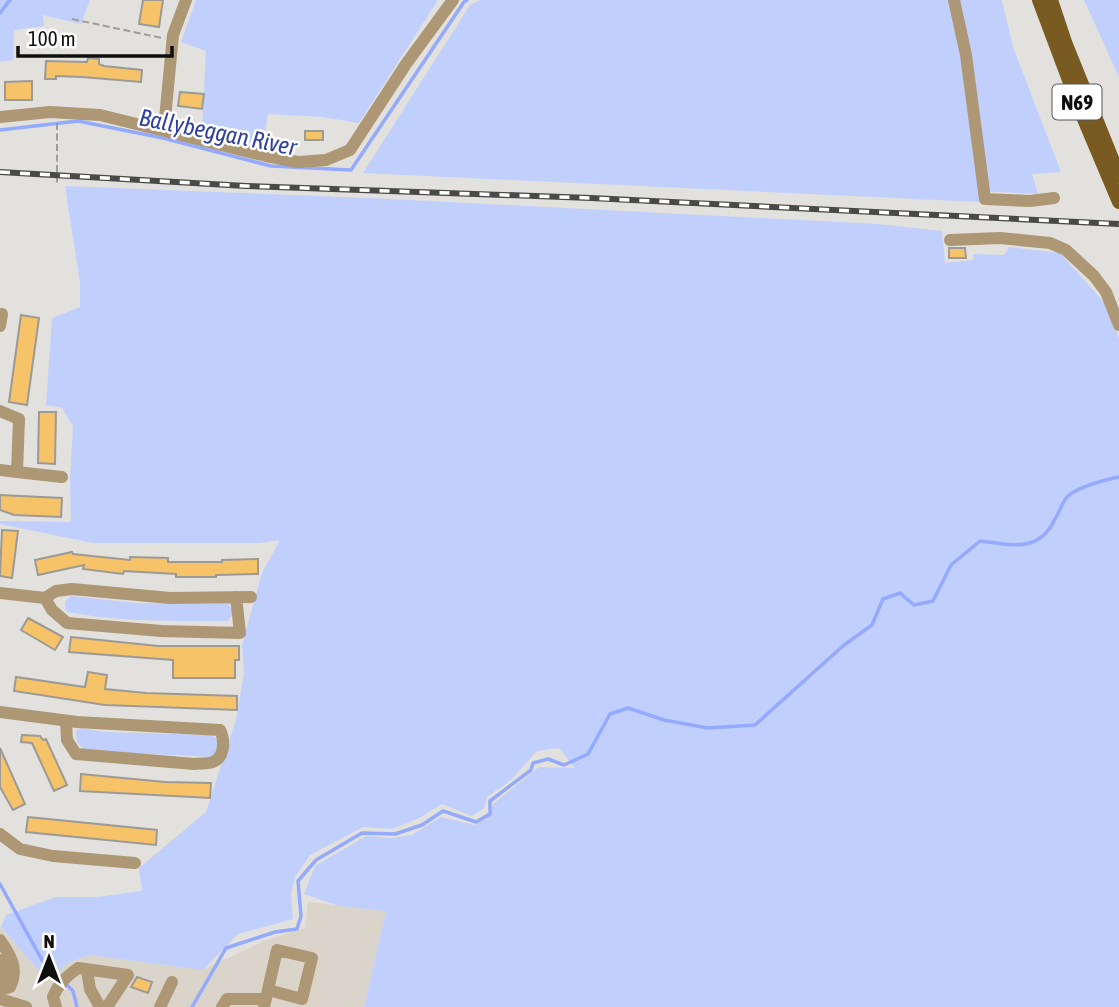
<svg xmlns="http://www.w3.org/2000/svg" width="1119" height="1007" font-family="'Asap Condensed',sans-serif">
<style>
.built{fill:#dad4ca}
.green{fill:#c1cffd}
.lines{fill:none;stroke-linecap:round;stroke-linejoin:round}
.stream{stroke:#93aafe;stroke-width:3.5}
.building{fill:#f7c369;stroke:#9c9a97;stroke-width:2}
.path{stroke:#9f9d9a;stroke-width:2;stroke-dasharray:7 3.5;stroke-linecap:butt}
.minor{stroke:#ad9774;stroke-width:12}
.major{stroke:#795a21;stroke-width:14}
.rail-casing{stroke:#494947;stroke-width:6}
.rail{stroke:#fff;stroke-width:3.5;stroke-dasharray:10;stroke-linecap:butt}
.labels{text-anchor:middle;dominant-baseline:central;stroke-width:5;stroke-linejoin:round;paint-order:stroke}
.shield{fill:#fff;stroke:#575756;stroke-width:2}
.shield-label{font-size:21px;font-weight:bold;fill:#0f0f0e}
.water-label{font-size:24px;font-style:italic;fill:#31419f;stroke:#fff}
</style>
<rect width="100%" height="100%" fill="#e3e1dd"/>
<path class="built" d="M308 902 386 911 364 1007H0V926L46 978 70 962 89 955 203 970 266 940 305 928Z"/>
<path class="green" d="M0 0H90L81 24 43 15 44 26 14 30 13 60 0 62Z
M196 0H438L359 123 323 117 268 114 263 146 202 131 206 51 181 42Z
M480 0H1002L1013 47 1061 172 1032 174 1038 194 980 191V202L363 173 470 5Z
M1084 0H1119V77Z
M65 186 370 198 878 224 942 231 945 263 973 260V254L1004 255 1009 247 1060 253 1109 308 1119 339V1007H364L386 911 339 906 304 894 315 866 366 836 391 838 412 835 441 817 475 825 489 816 493 804 539 767 575 768 559 748 537 751 511 780 487 797 484 808 472 816 442 804 419 818 392 829 363 827 310 855 295 877 291 895 293 919 238 934 203 970 89 955 70 962 46 979 1 927 6 915 56 897H97L142 891 139 868 206 812 237 716 244 672 242 645 262 573 280 540 259 543H93L0 524V521L71 522 70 480 73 426 62 408 46 405 52 318 80 307V283Z
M71 596 135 603 228 604 234 613 228 621C174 621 120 622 67 612 64 604 64 601 71 596Z
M81 728 106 732 211 735 219 740 218 751 213 757 86 751C79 746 75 740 76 731Z"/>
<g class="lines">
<path class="stream" d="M0 13 10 0
M0 130 78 121 163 138 271 166 351 170 464 2 467 0
M0 884 42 960 61 979
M66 984 73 991 77 1007
M192 1007 226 948 275 932 297 929 301 916 298 881 316 860 362 833 395 834 422 825 443 811 476 822 490 814V801L531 770 533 763 548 759 564 765 588 754 610 714 628 708 664 720 708 728 755 725 844 645 872 625 883 599 900 593 914 605 933 601 951 565 980 541C1012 545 1039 553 1055 519 1059 513 1063 500 1068 496 1079 487 1105 480 1119 477"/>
</g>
<path class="building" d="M143 0H163L159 27 139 24Z
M88 58 99 59V64L104 66 142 70 141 82 82 77 56 76V79H45L46 61 87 62Z
M32 81V100H5V82Z
M180 92 204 94 202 109 178 106Z
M305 131H323V140H305Z
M949 248H965L966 258H949Z
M21 315 39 318 27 405 9 402Z
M39 412H56L55 464 38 463Z
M0 495 62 498 61 517 14 515 3 511 0 510Z
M2 530 18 531 12 578 0 576Z
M72 552 73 554 130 560V557L168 558V562H222V560L258 559V574L216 575V577H176V574L124 571 123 574 83 569 84 565 38 575 35 560Z
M28 618 63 637 55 650 21 630Z
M71 637 158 646H239V660H235V678H173V660L69 652Z
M88 672 107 675 105 689 146 693 237 696V710L105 705 14 691 16 677 85 687Z
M22 735 40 736 43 740 46 739 67 785 54 791 32 743 21 742Z
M0 748 25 804 13 810 0 787Z
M81 774 165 782 211 783 210 798 80 791Z
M28 817 157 830 156 845 26 832Z
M137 977 152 982 148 993 131 987Z"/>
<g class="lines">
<path class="path" d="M72 19 162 38
M57 123V185"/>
<path class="minor" d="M954 0 966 55 985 199 1030 201 1054 198
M0 117 50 112 100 115 266 156 298 162 326 160 350 150 406 64 453 0
M164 129 173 35 186 0
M950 240 1000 238 1050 243 1066 250 1094 276 1106 292 1119 325
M0 326 2 314
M0 411 19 419 17 472 0 470
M17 472 62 477
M0 593 45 598 56 591 72 589 170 598 251 597
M45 598 52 610 67 623 161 631 240 633 236 597
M0 712 77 722 220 730C225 740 225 757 213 762 208 764 199 763 194 764L76 754 67 740 66 721
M0 834 20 849 53 856 135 863
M0 940C11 956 19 969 10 987L0 990
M0 960 5 980 1 989
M87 970 90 989 100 1007
M0 999 26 1007
M56 1007 53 997C58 984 67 976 78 968L128 975 107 1007
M160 1007 172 982
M222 1007 227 999H266
M264 1007 277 950 312 958 302 999 268 990"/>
<path class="major" d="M1039 0 1081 112 1119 202
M1051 0 1065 42 1119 176"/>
<g class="rail-casing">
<path id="rail" d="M0 172 246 186 591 198 1119 224"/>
</g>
<use href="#rail" class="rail"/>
</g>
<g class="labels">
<rect class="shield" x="1052.5" y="84.5" width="49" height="35" rx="5"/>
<g class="shield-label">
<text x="1077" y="102">N69</text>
</g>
<g class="water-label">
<text transform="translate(218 132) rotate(11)">Ballybeggan River</text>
</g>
</g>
<g transform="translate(49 958)" stroke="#ffffff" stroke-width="5" paint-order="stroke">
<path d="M0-5L12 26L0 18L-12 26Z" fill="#0f0f0e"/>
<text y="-10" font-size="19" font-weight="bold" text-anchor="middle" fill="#0f0f0e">N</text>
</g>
<path d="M18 46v10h154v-10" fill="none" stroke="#0f0f0e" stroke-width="3.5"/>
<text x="28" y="46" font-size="21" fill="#0f0f0e" stroke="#ffffff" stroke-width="5" paint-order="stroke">100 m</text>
</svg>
